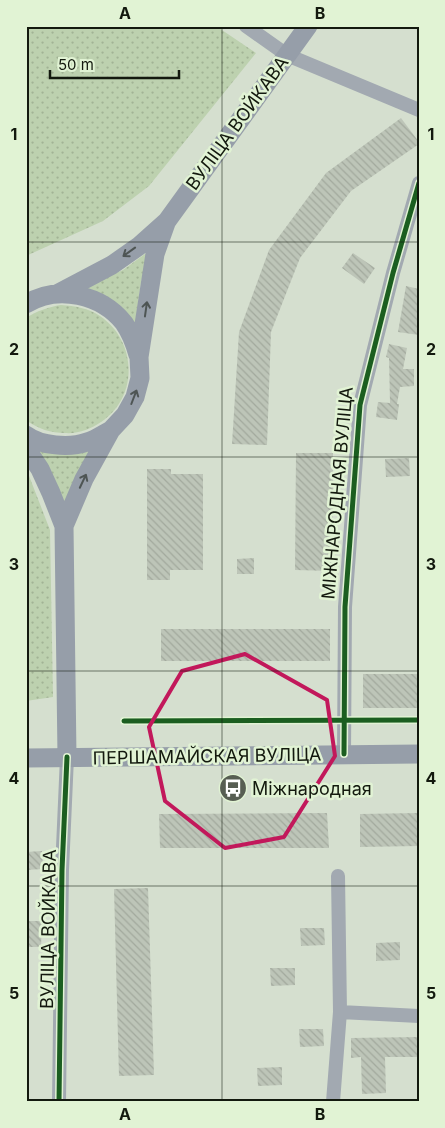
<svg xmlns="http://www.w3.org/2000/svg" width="445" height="1128" font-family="Inter,sans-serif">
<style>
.grass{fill:url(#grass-dots)}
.building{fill:url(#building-back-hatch)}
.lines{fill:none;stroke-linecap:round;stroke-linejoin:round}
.minor{stroke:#a2a9b1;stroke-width:14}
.secondary{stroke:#969ea9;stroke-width:19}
.cycleway-casing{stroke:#e1f3d4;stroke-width:8}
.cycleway{stroke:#1b5e20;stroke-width:5}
.oneway{stroke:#4e5554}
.marked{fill:none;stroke:#c2185b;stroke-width:4;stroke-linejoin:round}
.grid{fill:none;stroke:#13190e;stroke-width:1;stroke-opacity:0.55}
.labels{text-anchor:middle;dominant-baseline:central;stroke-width:5;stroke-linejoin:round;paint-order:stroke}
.street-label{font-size:18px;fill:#13190e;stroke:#e1f3d4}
.poi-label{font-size:18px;fill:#13190e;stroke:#e1f3d4;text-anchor:start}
.neatline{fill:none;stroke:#13190e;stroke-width:2}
.grid-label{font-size:16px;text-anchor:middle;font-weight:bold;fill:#13190e}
</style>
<defs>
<pattern id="grass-dots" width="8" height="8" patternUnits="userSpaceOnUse" patternTransform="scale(1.25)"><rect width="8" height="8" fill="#bdd1af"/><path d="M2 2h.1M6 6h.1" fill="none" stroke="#a2b395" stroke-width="1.8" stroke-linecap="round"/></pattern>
<pattern id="building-back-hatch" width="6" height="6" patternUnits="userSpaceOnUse" patternTransform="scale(1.25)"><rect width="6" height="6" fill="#bdc5b8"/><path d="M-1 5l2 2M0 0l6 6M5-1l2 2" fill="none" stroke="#a2a99d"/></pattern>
</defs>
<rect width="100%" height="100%" fill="#d5dfcf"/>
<path class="grass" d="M26 26H216L256 53 149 186 103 221 26 256Z
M149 251 141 282 138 304 137 329 80 288 123 270Z
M61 305C75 306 88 308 100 316 137 341 139 397 101 422 91 429 78 434 65 433 51 433 38 429 26 420V318C37 311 48 307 61 305Z
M34 448 93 449 65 505Z
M26 468 50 530 53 697 26 701Z"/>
<path class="building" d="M401 118 419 142V144L351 191 300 258 271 332 267 445 232 444 239 332 269 250 326 173Z
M353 253 375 268 364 284 342 268Z
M406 286 419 289V335L398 332Z
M389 344 407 348 403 369H414V386L400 387 397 404H399L397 420 376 417 378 402 390 403 389 358 386 357Z
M296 453H333V571L295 570Z
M409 458 410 476 386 477 385 459Z
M147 469H171V474H203V570H170V580H147Z
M254 558V574H237V559Z
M161 629H330V661H161Z
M363 674H419V708H363Z
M327 813 329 848H160L159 814Z
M419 813V846L360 847V814Z
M42 851 43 869 26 870V852Z
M148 888 154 1075 119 1076 114 889Z
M26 921H42L41 947H26Z
M300 928H324L325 945 301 946Z
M400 942V960L376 961V943Z
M270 968H295V985L271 986Z
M299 1029H323L324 1046 300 1047Z
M419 1037V1057H385L386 1093 362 1094 361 1057 351 1058V1038Z
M282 1067V1085L258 1086 257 1068Z"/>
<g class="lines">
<path class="minor" d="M246 26 287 55 419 110
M344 754 345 607 360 405 393 273 419 183
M340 1012 419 1016
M59 1102 62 870 67 757
M333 1102 340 1012 338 876"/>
<path class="secondary" d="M57 294 112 265 139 246 167 221 308 26
M26 304C58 284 102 295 124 323 131 333 135 344 138 355
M26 435C40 446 70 448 87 442 95 440 103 434 111 430
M26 448 40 469 51 493 64 526 67 757
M64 526 84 479 111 430 125 415 135 397 140 378 139 357 150 286 155 254 166 223
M26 758 419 754"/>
<g class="cycleway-casing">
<path id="cycleway" d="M124 721 419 720
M344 754 345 607 360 405 393 273 419 183
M59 1102 62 870 67 757"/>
</g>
<use href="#cycleway" class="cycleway"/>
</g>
<defs><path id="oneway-shaft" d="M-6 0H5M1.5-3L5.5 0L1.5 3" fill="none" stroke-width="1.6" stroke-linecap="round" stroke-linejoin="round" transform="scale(1.25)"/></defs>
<g class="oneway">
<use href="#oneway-shaft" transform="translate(129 252) rotate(144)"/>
<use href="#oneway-shaft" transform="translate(146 309) rotate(-82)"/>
<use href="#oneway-shaft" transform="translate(134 397) rotate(-69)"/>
<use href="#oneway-shaft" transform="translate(83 481) rotate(-65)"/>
</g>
<path class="marked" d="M245 654 327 700 335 756 284 837 225 848 165 801 149 727 182 671Z"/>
<path class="grid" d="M222 26V1102M26 242H419M26 457H419M26 671H419M26 886H419"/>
<defs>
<g id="bus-disc" transform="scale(1.4375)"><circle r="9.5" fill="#575e52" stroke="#e1f3d4"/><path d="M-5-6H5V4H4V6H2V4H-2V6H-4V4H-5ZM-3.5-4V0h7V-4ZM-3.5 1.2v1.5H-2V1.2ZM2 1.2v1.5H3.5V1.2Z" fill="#fff"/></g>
</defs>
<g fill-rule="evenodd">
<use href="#bus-disc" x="233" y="788"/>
</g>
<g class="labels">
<g class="street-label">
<text transform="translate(237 123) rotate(-54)">ВУЛІЦА ВОЙКАВА</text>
<text transform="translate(337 493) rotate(-85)">МІЖНАРОДНАЯ ВУЛІЦА</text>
<text transform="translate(207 756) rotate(-1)">ПЕРШАМАЙСКАЯ ВУЛІЦА</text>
<text transform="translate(48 929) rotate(-89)">ВУЛІЦА ВОЙКАВА</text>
</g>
<g class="poi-label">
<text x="252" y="788">Міжнародная</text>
</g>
</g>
<rect width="445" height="1128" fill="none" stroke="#e1f3d4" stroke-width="55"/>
<path d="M50 70v8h129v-8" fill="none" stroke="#13190e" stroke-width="2.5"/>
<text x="58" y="70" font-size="15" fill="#13190e" stroke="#e1f3d4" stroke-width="4" paint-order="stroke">50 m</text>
<rect x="28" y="28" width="390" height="1072" class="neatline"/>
<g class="grid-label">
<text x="125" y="19">A</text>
<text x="320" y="19">B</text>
<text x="14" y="140">1</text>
<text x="431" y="140">1</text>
<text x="14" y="355">2</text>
<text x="431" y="355">2</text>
<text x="14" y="570">3</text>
<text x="431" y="570">3</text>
<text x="14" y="784">4</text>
<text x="431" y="784">4</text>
<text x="14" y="999">5</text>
<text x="431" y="999">5</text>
<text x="125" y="1120">A</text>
<text x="320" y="1120">B</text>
</g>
</svg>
